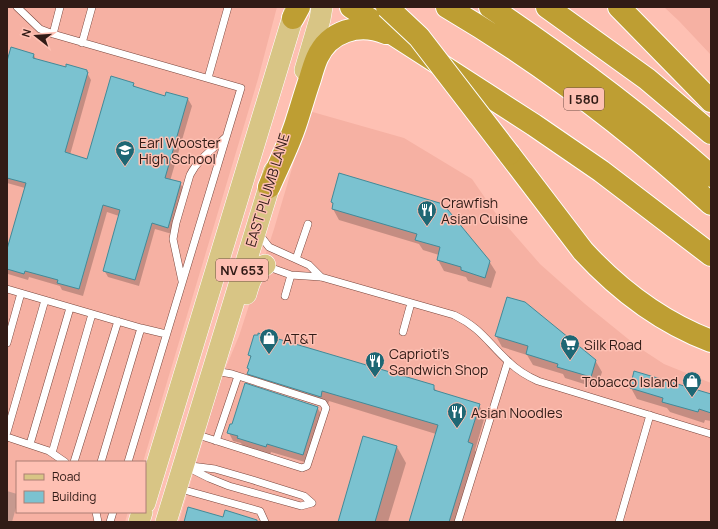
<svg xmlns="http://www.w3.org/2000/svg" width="718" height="529" font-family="Manrope,sans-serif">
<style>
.built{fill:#f6b1a3}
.pitch{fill:#c6998f}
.shadow{fill:#0003}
.building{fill:#7bc2d0;stroke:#428a98}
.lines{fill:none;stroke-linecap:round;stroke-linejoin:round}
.lane-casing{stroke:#7a463c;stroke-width:8}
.primary-casing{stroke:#fff;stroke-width:22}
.highway-casing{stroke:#fff;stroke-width:24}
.lane{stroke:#fff;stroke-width:7}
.primary{stroke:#d8c585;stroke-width:21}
.highway{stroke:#be9e33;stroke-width:22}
.highway-bridge-casing{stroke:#fff;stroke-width:24;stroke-linecap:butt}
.highway-bridge{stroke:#be9e33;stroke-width:22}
.labels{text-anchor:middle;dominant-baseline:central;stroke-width:3;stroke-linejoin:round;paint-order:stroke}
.shield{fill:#fec0b3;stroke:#6e4c45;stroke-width:1}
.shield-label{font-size:13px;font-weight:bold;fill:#311b16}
.poi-label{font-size:14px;fill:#311b16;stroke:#fec0b3;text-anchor:start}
.street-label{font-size:14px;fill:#311b16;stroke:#fec0b3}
</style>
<rect width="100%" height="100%" fill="#fec0b3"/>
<path class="built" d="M7 7H277L258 79 143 462H17V512H128L125 522H7Z
M664 7H711V55L679 21Z
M309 111 404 138 472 179 494 211 540 264 585 304 638 347 664 364 711 383V522H179L221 379 239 336 274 229Z"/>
<path class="pitch" d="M7 491 17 494V504L12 522H7Z"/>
<path class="shadow" d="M34 55 36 60 66 68 86 71 91 80 70 155 88 160 133 84 136 88 166 97 188 99 192 106 170 181 180 183 184 190 172 234 155 229 139 286 108 277 104 270 119 216 107 212 83 296 62 290 60 286 29 277 28 280 8 274 7 273V252L25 188 7 183V65Z
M332 202 489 261 496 272 491 288 468 281 466 277 444 271 438 260 439 255 423 250 419 244 339 220 333 209 334 205Z
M496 336 595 360 602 372 597 388 565 378 563 374 533 365 527 355 502 347Z
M249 355 433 386 437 392 479 405 485 416 475 450 478 456 458 522H410L436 434 329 401 327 408 255 385 248 374 249 370 248 368 251 359Z
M631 388 711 395V421L705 420 704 423 670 412 667 408 637 399Z
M317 407 322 416 308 463 271 452 270 455 243 447 241 443 233 441 229 433 233 426Z
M397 447 406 463 388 522H340Z"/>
<path class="building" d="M11 47 34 54 33 58 66 67V64L87 70V72H88L65 152 87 159 111 76 134 83 133 86 165 96 166 92 188 98 165 178 181 182 168 228 152 223 135 280 103 271 120 210 103 205 79 289 57 283 58 280 25 271 24 274 7 269V249L26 183 7 178V61Z
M339 173 443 204 490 261 485 278 461 270V267L437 260 440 247 415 240 417 234 332 209 333 203 331 202Z
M507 297 525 302 596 360 591 377 557 367 558 364 526 354 528 346 495 336Z
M258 333 434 385V390L480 404 468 442 473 444 449 522H409L438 425 322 391 321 397 247 374 249 369 247 368 251 356 248 355 254 335H258Z
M634 371 711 394V413L699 409 698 412 662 402 663 398 630 388Z
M245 383 318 407 303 455 267 444 266 447 237 438 238 436 227 433 230 424H232Z
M363 436 397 446 375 522H338Z
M188 507 223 517 225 510 257 520V522H184Z"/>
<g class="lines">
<g class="lane-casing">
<path id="lane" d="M17 7 40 29 53 34
M60 7 53 34 241 88 128 462
M82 43 92 7
M208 78 228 7
M259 234 269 247 309 265 321 277
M296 259 308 224
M266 266 291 275 321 277 454 315C481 328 488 343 509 362 517 370 527 376 538 381L711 434
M182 281 173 239 176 223 190 175C198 159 213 149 226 137
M7 289 141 328 166 334
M285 296 291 275
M403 332 411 303
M7 343 21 293
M7 432 45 300
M195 434 302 468 307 466 326 408 323 403 232 374 215 371
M7 437 49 451 65 462
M216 441 238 376
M30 444 70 308
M52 453 92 314
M74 462 118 321
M101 462 141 328
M183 465 215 469 253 480 304 496 312 503 301 506 229 486 209 478Z
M177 488 260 511 265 522
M96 512 98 522
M110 522 113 512
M458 522 508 361
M619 522 650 415"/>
</g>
<g class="primary-casing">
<path id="primary" d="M305 70 320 19 322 7
M246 294C250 280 252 273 265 265
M145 503 296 7
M139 522 142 512
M166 522 274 171"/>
</g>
<g class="highway-casing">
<path id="highway" d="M351 7 534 125 601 171 711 255
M447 7C542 63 630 130 711 204
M490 7C567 59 641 114 711 176
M547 7 647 79 711 133
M619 7 711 101
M293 18 299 7
M509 154 583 251C619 290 661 322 711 341
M269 187C278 166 289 145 296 123 301 108 305 93 310 79 312 72 314 65 317 58 329 31 359 22 386 33"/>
</g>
<use href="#lane" class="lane"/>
<use href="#primary" class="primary"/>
<use href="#highway" class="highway"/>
<g class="highway-bridge-casing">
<path id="highway-bridge" d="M387 7 419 37 509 154"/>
</g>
<use href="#highway-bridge" class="highway-bridge"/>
</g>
<defs>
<g id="school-pin" transform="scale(1)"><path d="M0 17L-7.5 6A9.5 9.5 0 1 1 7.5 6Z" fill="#1e6774" stroke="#fec0b3"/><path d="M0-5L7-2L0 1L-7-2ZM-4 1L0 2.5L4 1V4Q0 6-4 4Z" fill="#fff"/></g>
<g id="restaurant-pin" transform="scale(1)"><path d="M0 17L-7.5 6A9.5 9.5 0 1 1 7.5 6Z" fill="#1e6774" stroke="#fec0b3"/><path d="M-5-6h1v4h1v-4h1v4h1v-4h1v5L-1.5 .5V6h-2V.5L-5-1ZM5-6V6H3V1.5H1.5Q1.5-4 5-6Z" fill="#fff"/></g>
<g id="shop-pin" transform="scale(1)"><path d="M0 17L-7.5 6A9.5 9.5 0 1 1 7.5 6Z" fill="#1e6774" stroke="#fec0b3"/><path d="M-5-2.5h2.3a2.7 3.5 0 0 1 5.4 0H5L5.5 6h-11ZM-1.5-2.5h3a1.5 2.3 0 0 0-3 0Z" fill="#fff"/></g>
<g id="supermarket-pin" transform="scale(1)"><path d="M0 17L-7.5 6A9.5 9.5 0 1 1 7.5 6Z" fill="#1e6774" stroke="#fec0b3"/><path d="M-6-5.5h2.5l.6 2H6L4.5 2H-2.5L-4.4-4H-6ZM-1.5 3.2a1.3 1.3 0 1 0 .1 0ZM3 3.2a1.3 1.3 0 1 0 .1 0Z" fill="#fff"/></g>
</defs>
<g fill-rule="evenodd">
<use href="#school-pin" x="125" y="150"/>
<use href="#restaurant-pin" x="427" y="210"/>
<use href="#shop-pin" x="269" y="338"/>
<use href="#supermarket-pin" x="570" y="344"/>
<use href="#restaurant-pin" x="375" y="361"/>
<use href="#shop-pin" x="692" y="381"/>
<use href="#restaurant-pin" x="457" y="412"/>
</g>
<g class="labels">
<g class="shield">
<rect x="564" y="88" width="40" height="22" rx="3"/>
<rect x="216" y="259" width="52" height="22" rx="3"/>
</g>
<g class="shield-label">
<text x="584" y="99">I 580</text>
<text x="242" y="270">NV 653</text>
</g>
<g class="poi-label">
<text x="139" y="142">Earl Wooster<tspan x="139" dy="16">High School</tspan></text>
<text x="441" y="202">Crawfish<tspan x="441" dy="16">Asian Cuisine</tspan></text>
<text x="283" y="338">AT&amp;T</text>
<text x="584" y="344">Silk Road</text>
<text x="389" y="353">Caprioti's<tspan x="389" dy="16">Sandwich Shop</tspan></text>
<text x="678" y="381" text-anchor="end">Tobacco Island</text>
<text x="471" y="412">Asian Noodles</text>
</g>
<g class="street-label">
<text transform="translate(267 190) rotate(-73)">EAST PLUMB LANE</text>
</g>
</g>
<rect width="718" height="529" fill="none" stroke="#311b16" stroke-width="16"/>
<rect x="16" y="461" width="130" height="52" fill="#fec0b3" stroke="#ac7e74"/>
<rect x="24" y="474" width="20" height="6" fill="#d8c585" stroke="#ac7e74"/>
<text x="52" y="481" font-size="12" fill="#311b16">Road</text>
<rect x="24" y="491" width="20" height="12" fill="#7bc2d0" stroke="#ac7e74"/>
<text x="52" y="501" font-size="12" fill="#311b16">Building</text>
<g transform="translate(36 36) rotate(287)" stroke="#fec0b3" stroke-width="3" paint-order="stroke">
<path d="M0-3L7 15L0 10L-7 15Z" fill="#311b16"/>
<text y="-6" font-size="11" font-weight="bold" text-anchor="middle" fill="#311b16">N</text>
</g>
</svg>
